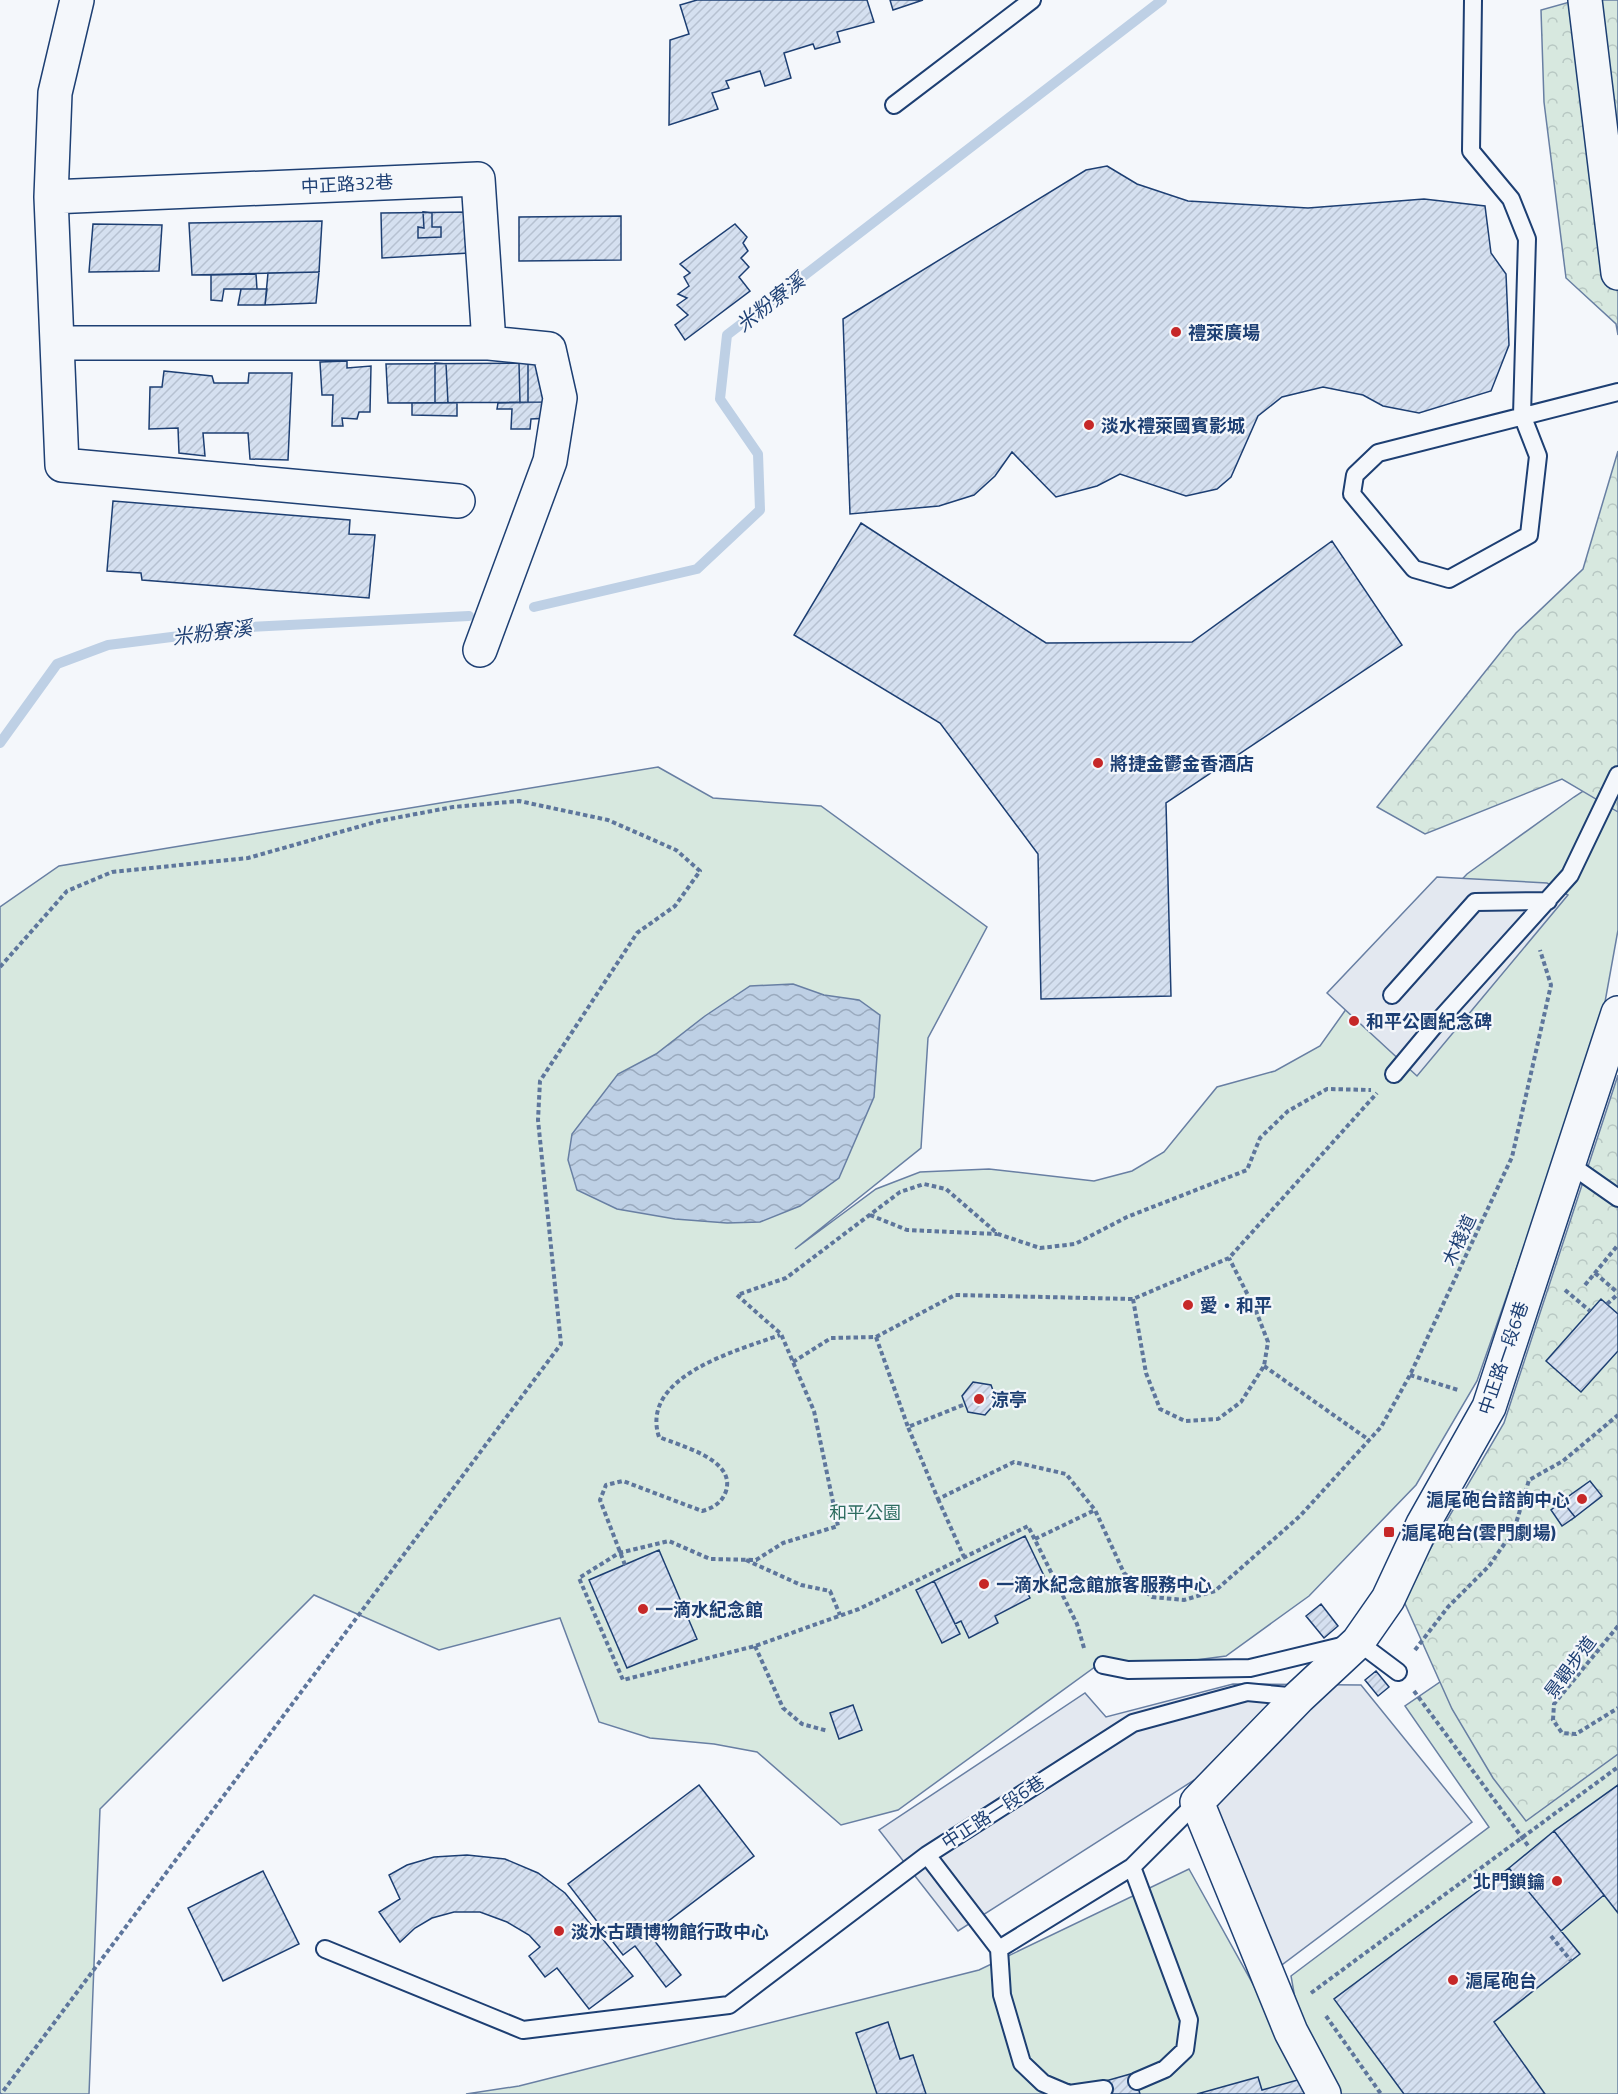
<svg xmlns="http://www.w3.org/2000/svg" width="1618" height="2094" font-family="'Titillium Web','Noto Sans TC',sans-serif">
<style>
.green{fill:#d7e8df;stroke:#687fa3;stroke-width:1.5}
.forest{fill:url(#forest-crowns);stroke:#687fa3;stroke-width:1.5}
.parking{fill:#e3e8f0;stroke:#687fa3;stroke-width:1.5}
.water{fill:url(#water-waves);stroke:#687fa3;stroke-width:1.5}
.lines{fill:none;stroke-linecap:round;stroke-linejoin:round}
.stream{stroke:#bed0e5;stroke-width:10}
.building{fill:url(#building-hatch);stroke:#1d3f73;stroke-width:1.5}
.lane-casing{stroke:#1d3f73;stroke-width:20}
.street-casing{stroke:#1d3f73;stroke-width:36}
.path{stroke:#5e769c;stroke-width:4;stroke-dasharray:4.5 3;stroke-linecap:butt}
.lane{stroke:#f4f7fb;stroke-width:16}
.street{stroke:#f4f7fb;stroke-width:33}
.poi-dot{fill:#c62828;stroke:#f4f7fb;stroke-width:2}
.labels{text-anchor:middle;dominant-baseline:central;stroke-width:4.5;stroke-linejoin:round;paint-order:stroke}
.street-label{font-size:18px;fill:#1d3f73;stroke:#f4f7fb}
.poi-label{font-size:18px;font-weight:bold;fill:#1d3f73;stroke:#f4f7fb;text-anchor:start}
.park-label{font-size:18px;fill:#2c6c60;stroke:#f4f7fb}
.water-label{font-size:20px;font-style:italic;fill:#1d3f73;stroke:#f4f7fb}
</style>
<defs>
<pattern id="forest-crowns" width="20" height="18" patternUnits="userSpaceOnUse" patternTransform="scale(1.5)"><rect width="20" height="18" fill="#d7e8df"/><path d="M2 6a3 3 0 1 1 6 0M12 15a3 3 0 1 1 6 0" fill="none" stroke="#b8c8c3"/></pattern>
<pattern id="water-waves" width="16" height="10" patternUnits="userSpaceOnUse" patternTransform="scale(1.5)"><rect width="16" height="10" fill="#bed0e5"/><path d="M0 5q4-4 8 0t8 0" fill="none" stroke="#9aaabe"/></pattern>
<pattern id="building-hatch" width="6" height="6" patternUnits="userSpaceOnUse" patternTransform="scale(1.5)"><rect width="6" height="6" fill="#d5e0f0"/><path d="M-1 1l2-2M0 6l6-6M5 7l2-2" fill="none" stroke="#b6c1d1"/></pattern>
</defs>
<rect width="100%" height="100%" fill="#f4f7fb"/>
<path class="green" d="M658 767 713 798 821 806 987 927 928 1038 921 1148 795 1249 876 1189 920 1172 989 1169 1094 1181 1132 1171 1164 1152 1217 1087 1275 1071 1320 1046 1371 974 1467 874 1574 797 1618 768V930L1605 1002 1562 1138 1477 1381 1416 1485 1309 1596 1226 1656 1173 1663 1099 1664 898 1810 841 1825 757 1752 714 1744 650 1738 599 1722 560 1618 439 1650 314 1595 100 1809 89 2094H0V907L59 866Z
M1618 1560V2094H1341L1303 2043 1291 1976 1489 1827 1405 1706Z
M1189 1869 1314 2094H466L519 2086 979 1970Z"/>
<path class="forest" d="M1577 0H1618V335L1616 324 1566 278 1544 102 1541 10Z
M1618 451V812L1562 779 1425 834 1377 807 1516 633 1583 569Z
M1618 1075V1754L1526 1821 1493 1778 1452 1709 1402 1597 1504 1423Z"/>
<path class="parking" d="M1437 877 1547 883 1568 895 1417 1076 1327 993Z
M1233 1684 1361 1685 1472 1822 1275 1970 1194 1780 958 1931 879 1830 1085 1693 1106 1717Z"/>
<path class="water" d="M793 984 824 995 859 1000 880 1015 874 1097 839 1178 800 1206 760 1222 727 1223 675 1219 617 1209 577 1190 568 1160 572 1134 618 1074 656 1054 705 1016 750 986Z"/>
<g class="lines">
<path class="stream" d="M534 607 697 569 760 510 758 454 720 399 727 335 1162 0
M0 743 57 664 108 645 251 627 469 616"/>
</g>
<path class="building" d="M697 0H867L874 22 837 32 840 42 815 49 813 44 784 53 791 78 765 86 760 71 726 81 729 88 712 93 718 109 669 125 670 40 689 34 680 5Z
M890 0H923L893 10Z
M1107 166 1137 184 1188 201 1308 208 1424 199 1485 206 1491 253 1506 274 1509 345 1491 391 1419 413 1383 406 1363 395 1323 387 1282 397 1258 416 1231 477 1217 489 1186 496 1120 474 1097 486 1056 497 1012 452 995 476 974 495 939 506 850 514 843 319 1086 170Z
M423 212 432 213V227H441V237L418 238V227L424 228Z
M471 212 469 253 382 258 381 213Z
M621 216V260L519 261V217Z
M322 221 319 272 192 275 189 223Z
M93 224 162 225 159 271 89 272Z
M735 224 747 237 743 243 748 251 741 258 749 267 739 277 750 291 685 340 675 325 688 315 677 305 687 298 678 294 689 286 684 277 690 273 680 264Z
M319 272 316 303 265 305 268 273Z
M256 274 257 289H224L222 301 211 300V275Z
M241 289H267L265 305H238Z
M347 361V368L371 366 370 412H359L357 419 342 418 343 426H332L333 395H322L320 362Z
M435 363 446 364 448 403H435Z
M519 363H528V402L520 403Z
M549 363 551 402 388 403 386 364Z
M164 371 212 376 214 383H248L249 373H292L288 460 250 459 248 433H203L205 456 179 453 178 428 149 429 150 387H162Z
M551 402 550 418 531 419 530 429H511L512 409H497L498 403Z
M412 403H457V416L412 415Z
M113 501 350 520 349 534 375 535 369 598 142 580 141 573 107 571Z
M861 523 1046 643 1192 642 1332 541 1402 645 1166 803 1171 996 1041 999 1038 854 940 723 794 635Z
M1601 1299 1618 1314V1351L1581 1392 1546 1361Z
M973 1382 991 1385 997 1401 985 1415 968 1412 962 1396Z
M1590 1481 1602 1496 1575 1517 1562 1501Z
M1562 1501 1575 1517 1562 1526 1551 1510Z
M1025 1536 1045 1578 1025 1588 1030 1598 995 1616 998 1623 969 1638 961 1621 955 1624 934 1581Z
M659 1550 697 1639 627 1668 589 1580Z
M934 1581 960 1634 942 1643 916 1590Z
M1321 1604 1338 1626 1324 1638 1306 1616Z
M1376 1671 1389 1687 1378 1696 1365 1680Z
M853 1705 862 1730 839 1739 830 1713Z
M699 1785 754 1856 650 1935 681 1975 666 1987 635 1946 623 1955 568 1884Z
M1618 1785V1913L1554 1831Z
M1554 1831 1604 1895 1561 1931 1509 1868Z
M467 1855 505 1859 538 1873 565 1893 633 1976 589 2009 557 1968 545 1977 529 1956 540 1947 529 1935 507 1922 480 1912H454L432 1918 415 1928 400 1942 379 1912 400 1899 389 1875 407 1865 434 1857Z
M1509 1868 1580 1954 1494 2022 1545 2094H1404L1334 1999Z
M263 1871 299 1944 223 1981 188 1908Z
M888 2022 900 2059 913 2055 926 2094H877L856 2033Z
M1134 2073 1140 2094H1106L1102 2082Z
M1312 2076 1317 2094H1197L1258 2077 1262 2090Z"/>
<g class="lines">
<g class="lane-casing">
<path id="lane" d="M1473 0 1471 151 1511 199 1527 239 1522 415 1538 456 1529 535 1449 579 1414 569 1352 494 1355 475 1378 453 1618 392
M894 105 1032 0
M1392 995 1475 902 1548 901
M1394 1074 1434 1026 1570 875 1618 775
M1568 1163 1618 1198
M1103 1665 1128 1670 1250 1668 1358 1642 1398 1672
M1197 1802 1132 1867 999 1949 927 1855 1133 1723 1247 1692 1299 1697
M1132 1867 1189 2020 1185 2050 1165 2069 1137 2081
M325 1949 523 2030 729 2005 927 1855
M999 1949 1002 1995 1022 2063 1043 2083 1069 2094 1104 2089"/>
</g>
<g class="street-casing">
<path id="street" d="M77 0 55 93 51 197 57 343H489L549 349 560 398 550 461 480 650
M1585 0 1618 273
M51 197 478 179 489 343
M57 343 62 465 458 501
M1324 2094 1291 2032 1197 1802 1299 1697 1358 1642 1388 1599 1423 1524 1489 1407 1618 1013"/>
</g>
<path class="path" d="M0 967 67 891 112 872 248 858 379 821 453 807 519 801 608 820 676 850 700 871 675 906 637 933 540 1081 538 1120 561 1344 1 2094
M870 1215 907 1230 997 1234
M1595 1273 1618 1293
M1585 1285 1618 1245
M1565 1290 1590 1311
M1133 1299 1146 1373 1160 1409 1185 1421 1218 1419 1241 1402 1264 1366 1268 1342 1256 1311 1229 1258
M1607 1304 1618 1294
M876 1337 908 1427
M793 1362 831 1338 876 1337 955 1295 1133 1299 1229 1258 1377 1093
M1264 1366 1369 1440
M1410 1375 1458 1390
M963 1405 908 1427 938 1499 1014 1462 1066 1474 1095 1510 1124 1573 1152 1597 1184 1600 1215 1591 1300 1516 1381 1427 1410 1375 1512 1157 1551 985 1540 950
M938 1499 964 1557
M1035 1539 1095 1510
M746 1560 801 1585 830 1591 840 1615
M625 1565 600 1500 606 1485 623 1481 702 1511C713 1508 722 1503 726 1491 736 1459 680 1446 659 1437 639 1376 739 1350 780 1335
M1618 1626 1554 1704 1553 1720 1562 1733 1576 1734 1618 1708
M755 1646 783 1708 802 1724 828 1731
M1084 1648 1077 1624 1028 1526 859 1609 755 1646 623 1680 579 1578 619 1553 669 1541 710 1559 756 1560 783 1543 838 1526 814 1411 781 1334 737 1295 786 1278 900 1192 924 1184 946 1189 998 1234 1040 1248 1075 1244 1127 1217 1247 1170 1260 1138 1288 1111 1327 1089 1371 1090
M1415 1650 1448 1607 1489 1566 1514 1530 1529 1480 1563 1461 1618 1415
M1414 1691 1529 1847
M1551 1936 1571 1961
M1311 1993 1618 1767
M1326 2016 1381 2094"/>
<use href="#lane" class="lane"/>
<use href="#street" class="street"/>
</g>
<g class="poi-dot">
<circle cx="1176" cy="332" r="6"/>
<circle cx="1089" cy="425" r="6"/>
<circle cx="1098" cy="763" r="6"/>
<circle cx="1354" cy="1021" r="6"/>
<circle cx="1188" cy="1305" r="6"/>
<circle cx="979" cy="1399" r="6"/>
<circle cx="1582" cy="1499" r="6"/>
<rect x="1383" y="1526" width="12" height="12" rx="3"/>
<circle cx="984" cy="1584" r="6"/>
<circle cx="643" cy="1609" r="6"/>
<circle cx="1557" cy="1881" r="6"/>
<circle cx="559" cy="1931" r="6"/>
<circle cx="1453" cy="1980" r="6"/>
</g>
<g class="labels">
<g class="street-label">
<text transform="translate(347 184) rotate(-3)">中正路32巷</text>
<text transform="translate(1459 1240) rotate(-65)">木棧道</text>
<text transform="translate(1503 1358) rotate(-71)">中正路一段6巷</text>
<text transform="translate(1570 1667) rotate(-53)">景觀步道</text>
<text transform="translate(993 1812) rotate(-33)">中正路一段6巷</text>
</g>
<g class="poi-label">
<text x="1188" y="332">禮萊廣場</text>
<text x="1101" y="425">淡水禮萊國賓影城</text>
<text x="1110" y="763">將捷金鬱金香酒店</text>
<text x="1366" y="1021">和平公園紀念碑</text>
<text x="1200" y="1305">愛‧和平</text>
<text x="991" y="1399">涼亭</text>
<text x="1570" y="1499" text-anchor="end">滬尾砲台諮詢中心</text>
<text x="1401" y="1532">滬尾砲台(雲門劇場)</text>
<text x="996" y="1584">一滴水紀念館旅客服務中心</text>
<text x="655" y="1609">一滴水紀念館</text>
<text x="1545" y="1881" text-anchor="end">北門鎖鑰</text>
<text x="571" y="1931">淡水古蹟博物館行政中心</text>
<text x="1465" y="1980">滬尾砲台</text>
</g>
<g class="park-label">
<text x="865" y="1512">和平公園</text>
</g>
<g class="water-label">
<text transform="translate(770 302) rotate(-38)">米粉寮溪</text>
<text transform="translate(212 632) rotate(-7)">米粉寮溪</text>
</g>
</g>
</svg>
